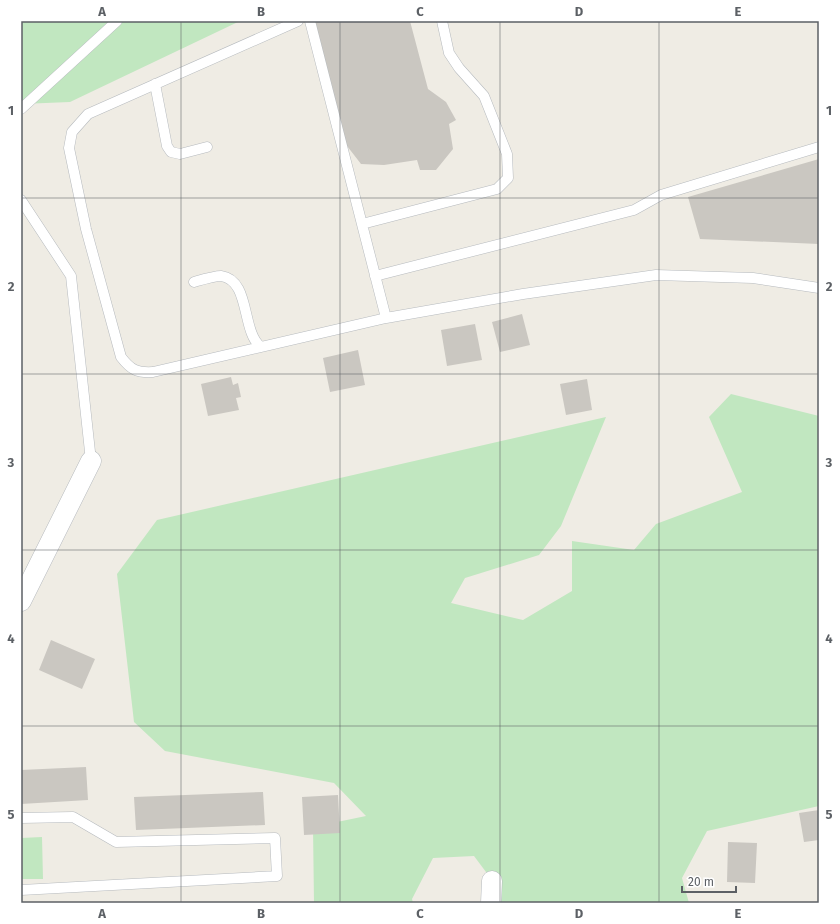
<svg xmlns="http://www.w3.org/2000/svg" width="840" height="924" font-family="'Fira Sans',sans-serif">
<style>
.green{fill:#c1e7c0}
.building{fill:#cac7c1}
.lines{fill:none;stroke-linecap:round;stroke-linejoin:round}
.lane-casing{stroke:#b6babe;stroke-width:11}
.street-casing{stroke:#b6babe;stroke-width:21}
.lane{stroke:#fff;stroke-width:10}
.street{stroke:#fff;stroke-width:20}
.grid{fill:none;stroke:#5c6065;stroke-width:1;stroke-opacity:0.55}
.neatline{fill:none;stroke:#5c6065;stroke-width:1.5}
.grid-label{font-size:13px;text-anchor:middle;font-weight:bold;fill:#5c6065}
</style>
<rect width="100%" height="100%" fill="#efece4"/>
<path class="green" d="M21 21H240L70 102 21 104Z
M731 394 819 416V806L707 831 682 878 689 903H500L501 892 474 856 433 858 412 899 413 903H314L313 827 366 816 334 783 165 751 134 722 117 574 157 520 606 417 561 526 539 555 465 578 451 603 523 620 572 591V541L634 550 656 524 742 492 709 417Z
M42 837 43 879H21V838Z"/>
<path class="building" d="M313 21H410L428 89 446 102 456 120 449 124 453 149 436 170H420L417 160 384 165 361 164 344 142Z
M819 159V244L700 239 688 197Z
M522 314 530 345 500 352 492 322Z
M475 324 482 360 447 366 441 330Z
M358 350 365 385 330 392 323 358Z
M231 377 233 385 238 383 241 397 236 398 239 410 208 416 201 384Z
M587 379 592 410 566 415 560 384Z
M51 640 95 659 82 689 39 670Z
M86 767 88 800 21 804V770Z
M263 792 265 825 136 830 134 797Z
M338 795 340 833 304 835 302 797Z
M819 810V840L804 842 799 813Z
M728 842 757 843 755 883 727 882Z"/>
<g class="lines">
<g class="lane-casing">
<path id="lane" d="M298 21 88 114 72 132 69 148 86 229 121 357C131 370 137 373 153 372L386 318 523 294 656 275 753 278 819 288
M310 21 386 318
M155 84 167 146 171 152 180 154 207 147
M21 109 117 21
M21 200 71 276 91 461
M362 224 497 189 508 178 507 154 484 96 459 68 449 53 442 21
M375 276 634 210 661 195 819 147
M194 282C201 280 214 276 221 276 251 280 241 332 261 347
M21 818 73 817 116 842 275 838 277 876 21 890"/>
</g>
<g class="street-casing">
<path id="street" d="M21 601 91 461
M491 903 492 881"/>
</g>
<use href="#lane" class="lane"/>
<use href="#street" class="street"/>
</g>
<path class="grid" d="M181 21V903M340 21V903M500 21V903M659 21V903M21 198H819M21 374H819M21 550H819M21 726H819"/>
<rect width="840" height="924" fill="none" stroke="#ffffff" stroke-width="44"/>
<path d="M682 886v6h54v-6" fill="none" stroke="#5c6065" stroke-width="2"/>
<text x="688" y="886" font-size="12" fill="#5c6065" stroke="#ffffff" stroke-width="3" paint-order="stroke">20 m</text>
<rect x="22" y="22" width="796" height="880" class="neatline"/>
<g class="grid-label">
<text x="102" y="16">A</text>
<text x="261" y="16">B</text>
<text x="420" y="16">C</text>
<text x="579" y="16">D</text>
<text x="738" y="16">E</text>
<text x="11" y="115">1</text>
<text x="829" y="115">1</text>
<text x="11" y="291">2</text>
<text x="829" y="291">2</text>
<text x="11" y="467">3</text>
<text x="829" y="467">3</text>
<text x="11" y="643">4</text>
<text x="829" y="643">4</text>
<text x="11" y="819">5</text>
<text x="829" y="819">5</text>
<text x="102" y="918">A</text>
<text x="261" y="918">B</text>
<text x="420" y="918">C</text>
<text x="579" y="918">D</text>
<text x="738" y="918">E</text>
</g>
</svg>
